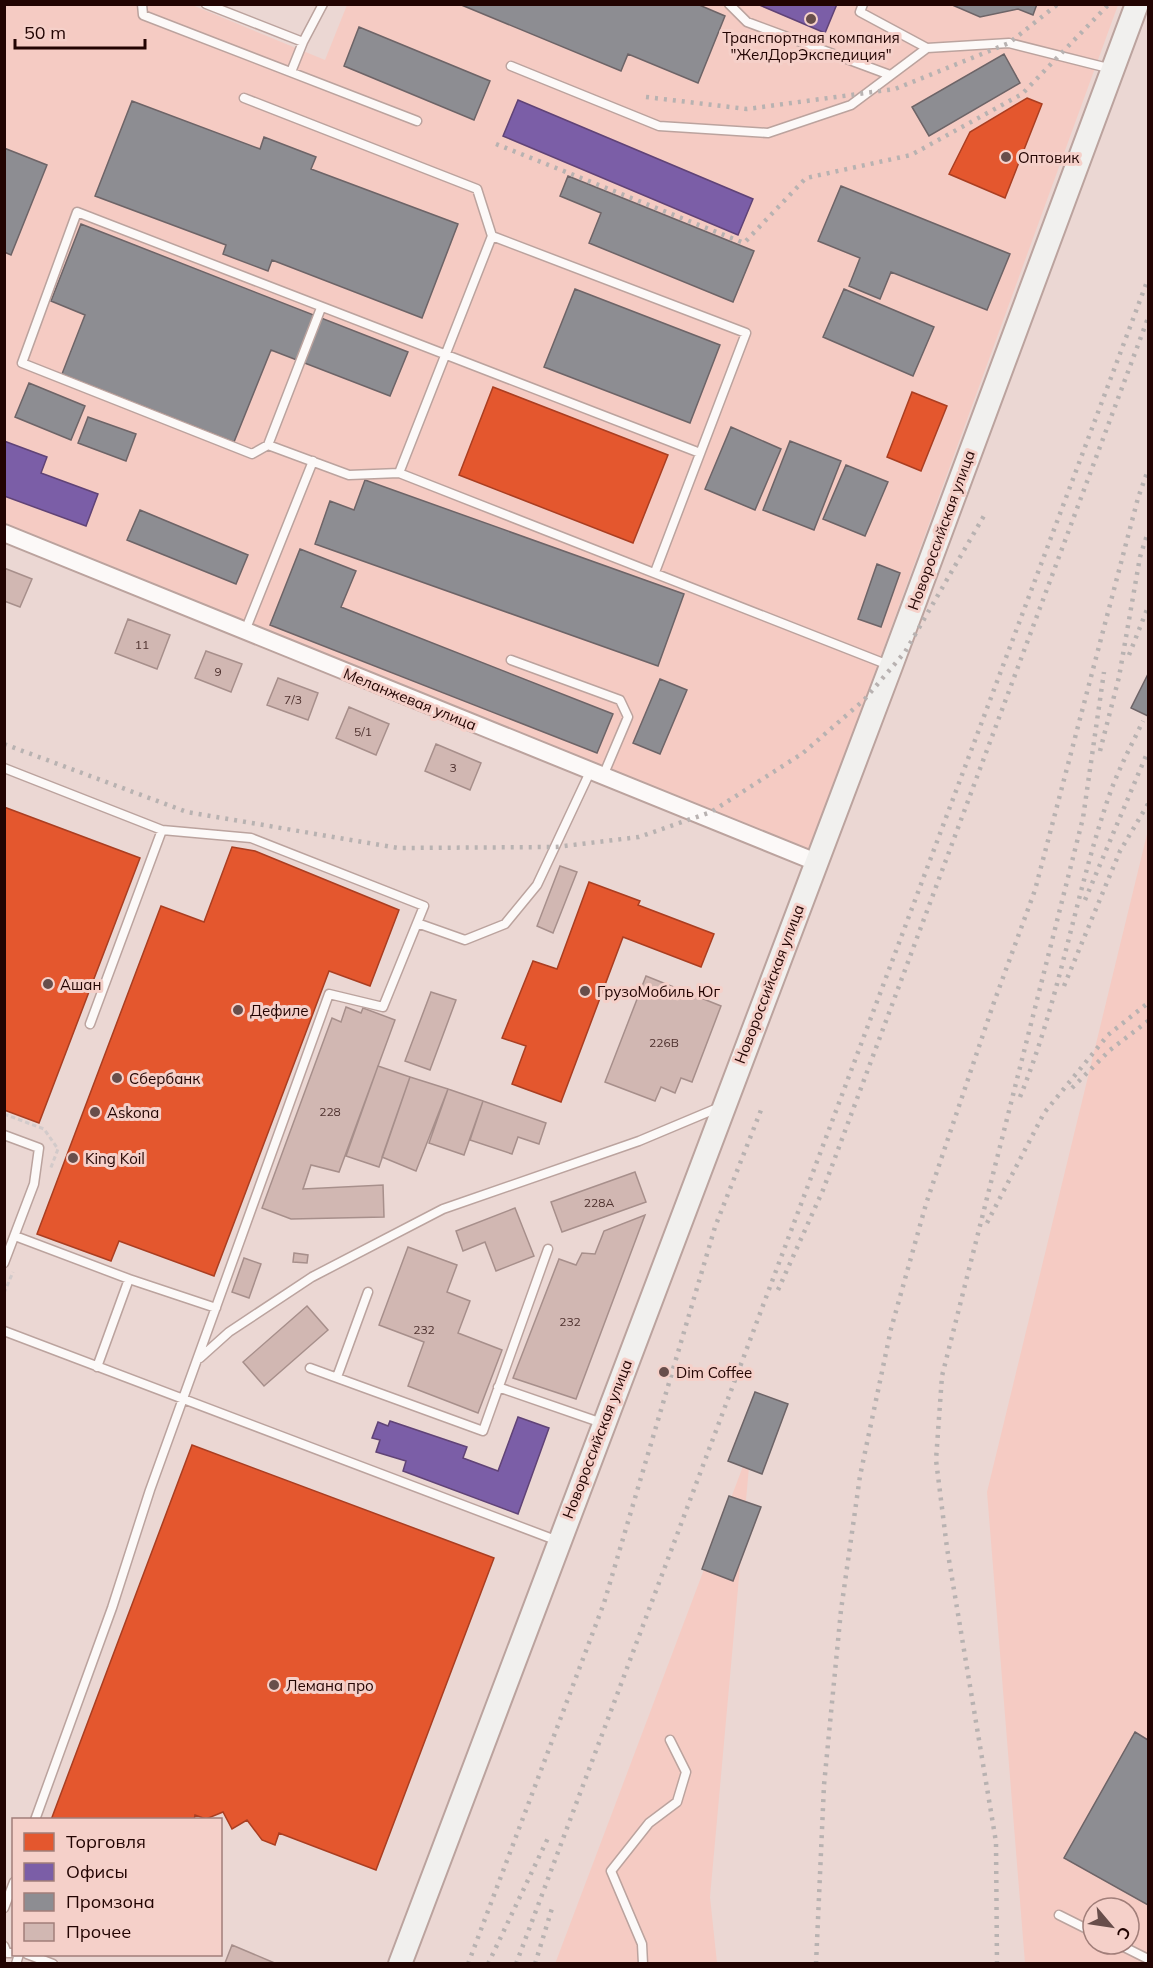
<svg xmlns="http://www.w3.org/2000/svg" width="1153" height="1968" font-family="Mulish,sans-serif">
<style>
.built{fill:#f5cbc3;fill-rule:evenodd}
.shops{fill:#e4572e;stroke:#aa3e21;stroke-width:1.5}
.offices{fill:#7b5ea7;stroke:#604376;stroke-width:1.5}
.industry{fill:#8d8d92;stroke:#6d6467;stroke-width:1.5}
.building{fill:#d1b7b2;stroke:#a78f8b;stroke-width:1.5}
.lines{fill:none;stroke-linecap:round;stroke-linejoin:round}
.lane-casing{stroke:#bba39e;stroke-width:11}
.street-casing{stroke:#bba39e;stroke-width:20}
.secondary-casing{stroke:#bba39e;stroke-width:26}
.path{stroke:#d2caca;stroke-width:3;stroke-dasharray:4.5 3;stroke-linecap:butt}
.lane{stroke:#fcf9f8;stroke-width:8}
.street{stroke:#fcf9f8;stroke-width:16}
.secondary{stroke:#f1f0ee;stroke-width:22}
.rail{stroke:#b8b2b1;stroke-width:4.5;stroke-dasharray:3 6;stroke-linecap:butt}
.poi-dot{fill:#684e4b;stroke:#f5d0c9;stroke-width:2}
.labels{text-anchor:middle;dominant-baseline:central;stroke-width:6;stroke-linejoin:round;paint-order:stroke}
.number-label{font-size:12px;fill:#4e312e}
.poi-label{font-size:15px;fill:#220402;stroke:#f5d0c9;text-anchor:start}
.street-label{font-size:15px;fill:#220402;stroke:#f5d0c9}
</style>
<rect width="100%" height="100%" fill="#ebd7d3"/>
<path class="built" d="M4 5H192L325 60 347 5H1118L809 853 5 526Z
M1148 830V1963H1025L987 1492ZM1093 1908H1129V1944H1093Z
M751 1445 710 1897 717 1963 555 1964Z"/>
<path class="shops" d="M1027 98 1042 104 1005 198 949 174 970 132Z
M493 387 668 455 633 543 459 475Z
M912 392 947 406 921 471 887 457Z
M4 807 140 858 39 1123 4 1110Z
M232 847 255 851 399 910 370 986 329 971 214 1276 119 1241 111 1261 37 1234 161 906 204 922Z
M589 882 640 901 638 905 714 934 701 967 623 937 561 1102 512 1084 526 1046 502 1038 533 961 557 969Z
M192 1445 494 1558 376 1870 279 1833 275 1845 262 1840 247 1820 232 1829 223 1812 206 1819 195 1815 194 1820H51Z"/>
<path class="offices" d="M757 4H837L825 33Z
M518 100 753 199 738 235 503 136Z
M4 441 47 457 41 473 98 494 86 526 4 496Z
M518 1417 549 1428 518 1514 403 1471 406 1461 376 1452 380 1440 372 1438 378 1422 388 1426 390 1421 467 1447 463 1458 498 1471Z"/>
<path class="industry" d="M459 4H697L725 16 698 83 628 54 621 71Z
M950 4H1037L1033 15 1018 9 980 17Z
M359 27 490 81 474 120 344 66Z
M1004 54 1020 83 929 136 912 107Z
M132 101 260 149 264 137 316 157 311 169 458 224 422 318 272 260 268 271 223 254 226 245 95 196Z
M4 148 47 165 11 255 4 252Z
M568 176 754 251 733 302 589 243 601 213 560 196Z
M841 186 1010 254 987 310 891 272 880 299 849 286 860 258 818 241Z
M81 224 408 352 390 396 271 350 234 442 62 374 85 315 51 301Z
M575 289 720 345 690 423 544 367Z
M844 289 934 327 913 376 823 337Z
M29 383 85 406 71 440 15 417Z
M88 417 136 434 126 461 78 443Z
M731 427 781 449 755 510 705 489Z
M790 441 841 461 814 530 763 510Z
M846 465 888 482 865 536 823 519Z
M365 480 684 594 658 666 315 544 330 501 354 510Z
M140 510 248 555 236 584 127 540Z
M300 549 356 571 341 607 613 714 597 753 270 625Z
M877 564 900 573 881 627 858 619Z
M1148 674V716L1131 708Z
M660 679 687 690 660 754 633 743Z
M755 1392 788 1404 762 1474 728 1461Z
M729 1496 761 1507 733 1581 702 1569Z
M1135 1732 1148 1740V1905L1064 1858Z"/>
<path class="building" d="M4 568 32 579 20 607 4 601Z
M128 619 170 635 157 669 115 653Z
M206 651 242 664 231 692 195 678Z
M278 678 318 693 308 720 267 705Z
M349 707 389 724 376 755 336 738Z
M436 744 481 763 470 790 425 771Z
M560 866 577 872 553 933 537 926Z
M646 976 721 1006 692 1082 681 1078 675 1093 661 1087 655 1101 605 1082Z
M431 992 456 1000 430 1070 405 1061Z
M346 1007 361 1013 363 1008 395 1020 339 1172 311 1165 303 1189 383 1185 384 1217 291 1219 262 1208 332 1018 341 1022Z
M378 1066 410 1077 379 1167 346 1156Z
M410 1077 448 1089 416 1171 382 1157Z
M448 1089 483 1101 464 1155 429 1143Z
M483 1101 546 1123 539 1144 518 1137 512 1154 470 1140Z
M635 1172 646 1202 562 1232 551 1202Z
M515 1208 534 1256 496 1271 485 1242 463 1251 456 1231Z
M645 1215 576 1399 513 1378 559 1259 576 1265 582 1253 595 1254 604 1231Z
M408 1247 457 1265 447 1292 470 1301 458 1333 502 1350 478 1413 408 1386 424 1342 379 1325Z
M294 1253 308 1255 307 1263 293 1262Z
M244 1258 261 1264 249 1298 232 1292Z
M307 1306 328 1330 264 1386 243 1362Z
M232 1945 277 1964 225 1963Z"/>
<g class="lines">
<g class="lane-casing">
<path id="lane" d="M142 4 143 15 417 121
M206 4 303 42 323 4
M729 4 747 22 890 75
M863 4 860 12 927 48
M511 66 659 126 768 133 851 105 927 48 1009 43 1112 69
M291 72 303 42
M244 98 477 189 492 236 746 333 655 572
M492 236 399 473 891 666
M321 308 268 445 349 475 399 473
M268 445 252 454 22 363 77 212 700 453
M245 631 313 461
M511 660 620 700 628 717 603 776
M4 768 162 830 251 838 424 906 383 1007 329 994 150 1490 112 1608 35 1820
M417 923 465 940 505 924 537 885 590 772
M90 1024 162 830
M4 1135 39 1148 34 1184 4 1263
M15 1236 129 1279 97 1367
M129 1279 216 1308
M4 1331 558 1541
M200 1358 229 1332 312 1277 443 1209 639 1141 720 1107
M310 1368 483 1431 548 1249
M337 1377 368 1292
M498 1387 602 1423
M4 1908 14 1882
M1059 1915 1093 1932
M1118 1944 1148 1959
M4 1946 7 1953H14
M27 1954 53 1964
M16 1964 19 1954
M643 1964 642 1944 611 1871 649 1823 677 1802 686 1772 670 1740"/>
</g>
<g class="street-casing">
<path id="street" d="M4 533 816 862"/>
</g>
<g class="secondary-casing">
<path id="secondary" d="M400 1964 891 666 1137 4"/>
</g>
<path class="path" d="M4 1114 44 1129 58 1149 50 1170
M4 1293 13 1272"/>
<use href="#lane" class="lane"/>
<use href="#street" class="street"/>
<use href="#secondary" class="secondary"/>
<path class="rail" d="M646 97 747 109 895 89 1009 43 1058 4
M496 144 744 243 806 178 911 155 1022 94 1109 4
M1129 655 1148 607
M4 744 187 812 398 848 556 847 639 837 711 812 803 753 864 700 905 652 985 514
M1100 751 1119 677 1140 557 1148 532
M1085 900 1148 751
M1064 986 1120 851 1148 804
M1072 1088 1110 1050 1148 1021
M1020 1097C1060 999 1075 895 1109 796 1118 770 1131 746 1143 721
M987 1223 1044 1113 1108 1035 1148 1003
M778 1290 823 1190 1148 318
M468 1964 604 1603 715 1227 763 1105
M488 1964 548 1838
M516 1964 1148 279
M535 1964 553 1905
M816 1964 824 1785 841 1610 860 1476 891 1329 926 1204 993 1005 1035 890 1138 498 1148 470
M997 1964 996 1842 947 1548 936 1460 942 1376 1083 818 1104 672"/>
</g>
<g class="poi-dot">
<circle cx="811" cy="19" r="6"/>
<circle cx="1006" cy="157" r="6"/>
<circle cx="48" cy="984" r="6"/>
<circle cx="585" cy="991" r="6"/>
<circle cx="238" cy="1010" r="6"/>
<circle cx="117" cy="1078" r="6"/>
<circle cx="95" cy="1112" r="6"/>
<circle cx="73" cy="1158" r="6"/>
<circle cx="664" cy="1372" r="6"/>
<circle cx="274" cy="1685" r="6"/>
</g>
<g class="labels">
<g class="number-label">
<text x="142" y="644">11</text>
<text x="218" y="671">9</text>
<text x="293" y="699">7/3</text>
<text x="363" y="731">5/1</text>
<text x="453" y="767">3</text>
<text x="664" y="1042">226В</text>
<text x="330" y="1111">228</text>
<text x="599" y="1202">228А</text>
<text x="570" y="1321">232</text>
<text x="424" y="1329">232</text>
</g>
<g class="poi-label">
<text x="811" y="37" text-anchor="middle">Транспортная компания<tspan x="811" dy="17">"ЖелДорЭкспедиция"</tspan></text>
<text x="1018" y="157">Оптовик</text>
<text x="60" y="984">Ашан</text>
<text x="597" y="991">ГрузоМобиль Юг</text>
<text x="250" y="1010">Дефиле</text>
<text x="129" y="1078">Сбербанк</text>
<text x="107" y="1112">Askona</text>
<text x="85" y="1158">King Koil</text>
<text x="676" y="1372">Dim Coffee</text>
<text x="286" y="1685">Лемана про</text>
</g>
<g class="street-label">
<text transform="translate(941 530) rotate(-70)">Новороссийская улица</text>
<text transform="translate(410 699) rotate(22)">Меланжевая улица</text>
<text transform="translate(769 984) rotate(-69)">Новороссийская улица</text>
<text transform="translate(597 1439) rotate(-69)">Новороссийская улица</text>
</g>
</g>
<rect width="1153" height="1968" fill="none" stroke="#220402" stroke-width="12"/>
<rect x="12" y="1818" width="210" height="138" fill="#f5d0c9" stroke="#a17e79" stroke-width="1.5"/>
<rect x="24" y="1833" width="30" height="18" fill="#e4572e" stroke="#a17e79" stroke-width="1.5"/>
<text x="66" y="1848" font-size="18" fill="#220402">Торговля</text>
<rect x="24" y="1863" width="30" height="18" fill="#7b5ea7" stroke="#a17e79" stroke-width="1.5"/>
<text x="66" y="1878" font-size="18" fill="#220402">Офисы</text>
<rect x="24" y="1893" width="30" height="18" fill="#8d8d92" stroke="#a17e79" stroke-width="1.5"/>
<text x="66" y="1908" font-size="18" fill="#220402">Промзона</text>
<rect x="24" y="1923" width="30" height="18" fill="#d1b7b2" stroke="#a17e79" stroke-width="1.5"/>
<text x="66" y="1938" font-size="18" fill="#220402">Прочее</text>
<g transform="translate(1111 1926) rotate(119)"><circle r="28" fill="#f5d0c9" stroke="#a17e79" stroke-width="1.5"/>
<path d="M0-4.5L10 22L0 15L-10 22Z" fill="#684e4b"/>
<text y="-9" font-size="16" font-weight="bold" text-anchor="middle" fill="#220402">С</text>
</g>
<path d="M15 39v9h130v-9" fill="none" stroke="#220402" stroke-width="3"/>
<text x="24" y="39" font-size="18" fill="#220402" stroke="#f5d0c9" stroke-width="4.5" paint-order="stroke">50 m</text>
</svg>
